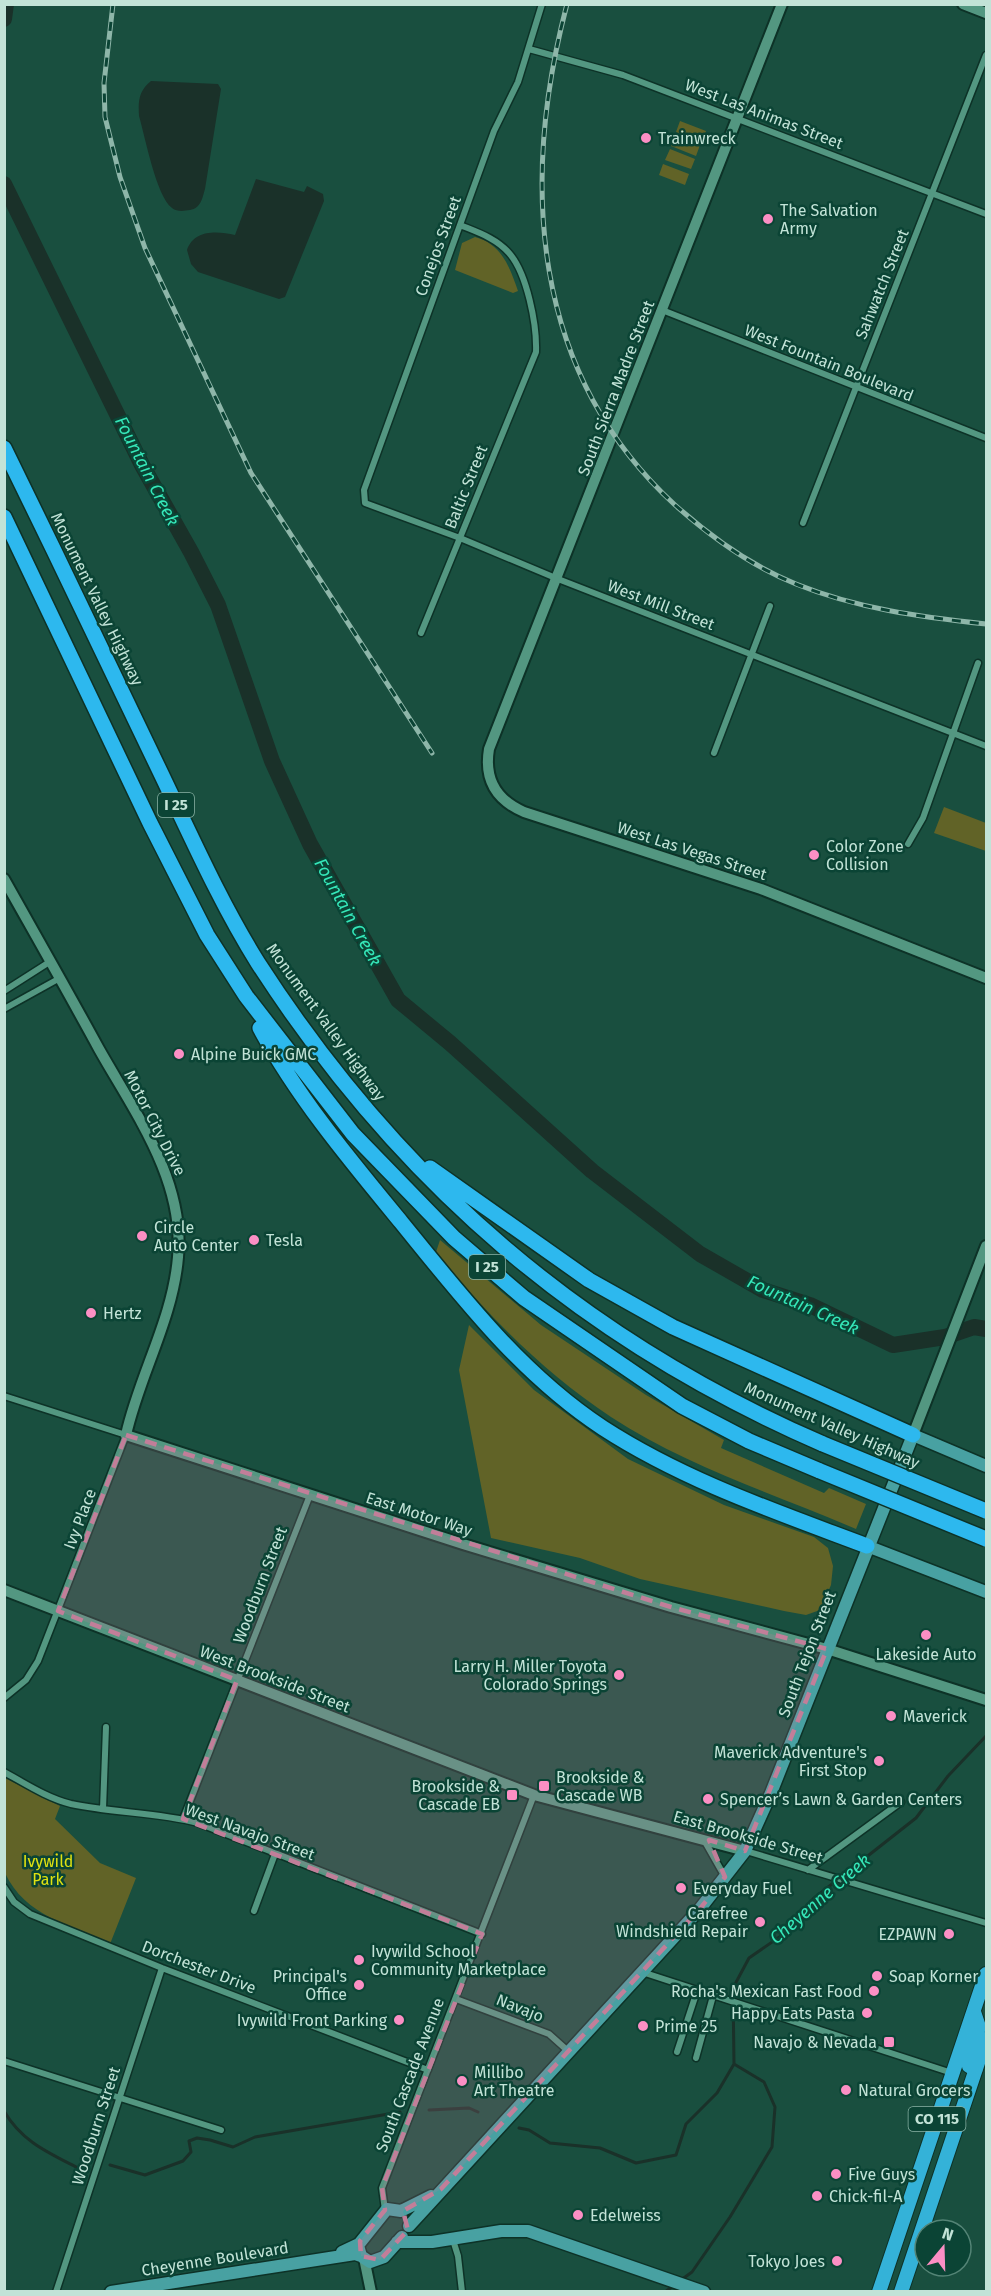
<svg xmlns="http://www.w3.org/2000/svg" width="991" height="2296" font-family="'Fira Sans',sans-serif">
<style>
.green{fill:#616327}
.water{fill:#1a3129}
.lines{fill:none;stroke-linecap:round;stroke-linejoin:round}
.stream{stroke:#1a3129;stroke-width:3}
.river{stroke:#1a3129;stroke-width:16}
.minor-casing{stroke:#0d3227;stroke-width:9}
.tertiary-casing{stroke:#0d3227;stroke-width:14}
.secondary-casing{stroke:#0d3227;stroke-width:15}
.trunk-casing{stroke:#0d3227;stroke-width:16}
.motorway-casing{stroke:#0d3227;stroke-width:18}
.minor{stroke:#539781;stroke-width:6}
.tertiary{stroke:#539781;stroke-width:10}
.secondary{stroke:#48a1a2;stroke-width:12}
.trunk{stroke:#34b2d8;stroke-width:14}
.motorway{stroke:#2db8ee;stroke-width:15}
.rail-casing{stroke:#8eb6a9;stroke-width:5}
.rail{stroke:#0b4435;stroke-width:3;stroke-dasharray:9;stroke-linecap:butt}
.motorway-bridge-casing{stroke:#0d3227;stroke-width:18;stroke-linecap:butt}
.motorway-bridge{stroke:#2db8ee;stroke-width:15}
.marked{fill:#c27e99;fill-opacity:0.2;stroke:#c27e99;stroke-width:4.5;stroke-dasharray:12 8;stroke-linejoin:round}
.poi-dot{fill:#fb8fc4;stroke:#0b4435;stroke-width:2}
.labels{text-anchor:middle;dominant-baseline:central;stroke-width:5;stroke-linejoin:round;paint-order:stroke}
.shield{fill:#0b4435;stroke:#8bb3a6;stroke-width:1.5}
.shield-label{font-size:15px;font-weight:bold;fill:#c2e3d7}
.street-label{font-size:16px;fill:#c2e3d7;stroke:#0b4435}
.poi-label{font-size:16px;fill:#c2e3d7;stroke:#0b4435;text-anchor:start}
.park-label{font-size:16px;fill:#dfe111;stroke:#0b4435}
.water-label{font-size:18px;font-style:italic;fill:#35e6b8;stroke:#0b4435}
</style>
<rect width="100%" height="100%" fill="#194f3f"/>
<path class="green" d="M680 121 706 131 702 142 676 132Z
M675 135 700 145 696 156 671 146Z
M670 149 695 159 691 169 665 160Z
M663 164 689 174 685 185 659 175Z
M475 237C502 244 510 268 518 291L513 293 455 270 462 243Z
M944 807 986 823V851L934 833Z
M440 1240 541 1325 646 1395 724 1440 721 1448 824 1493 829 1488 866 1504 856 1529C774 1494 686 1466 611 1417 544 1373 486 1314 436 1252Z
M469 1325 534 1390 628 1459 724 1505 814 1537 828 1548 833 1566 831 1585 820 1610 806 1615 784 1611 640 1579 580 1558 491 1538 459 1370Z
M5 1778 60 1806 55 1819 100 1863 136 1878 110 1944C70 1925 25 1916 5 1873Z"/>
<path class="water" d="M151 81 218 84 221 89 205 189C202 199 201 208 190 210 184 211 177 212 172 208 156 196 145 136 139 116 138 100 139 91 151 81Z
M256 179 304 192 307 186 323 194 324 201 285 297 279 299 198 272 191 264 187 250C194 229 218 231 235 235Z"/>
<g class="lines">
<path class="stream" d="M429 2110 469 2108 478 2112
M4 2111C22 2142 49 2153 80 2169L88 2161
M519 2128 529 2130 550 2143 600 2148 636 2163 676 2155 686 2124 717 2093 734 2064
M110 2165 145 2175 183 2161 191 2152 189 2141 197 2138 210 2140 233 2147 255 2137 400 2112
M681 2280 692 2272 730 2217 772 2147 775 2107 764 2082 734 2064 733 1988 749 1958 788 1931 813 1899 916 1818 948 1776 986 1736
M665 2292 673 2286"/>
<path class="river" d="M4 19 6 4
M4 184 142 465 191 552 218 605 272 761 310 844 398 1000 450 1043 592 1171 700 1254 763 1290 810 1305 893 1345 945 1337 974 1327 986 1329"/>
<g class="minor-casing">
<path id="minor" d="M542 4 518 82 494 131 364 490 365 503 460 538 558 579 986 746
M529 49 623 75 986 214
M662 310 986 438
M803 523 986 55
M421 633 536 352C537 325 527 273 509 253 496 238 477 232 460 225
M714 753 770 606
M908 844 923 818 978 663
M4 991 51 961
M4 1009 60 978
M4 1396 126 1435 38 1661 26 1680 4 1698
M4 1772C26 1784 47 1798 71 1804 113 1813 156 1812 198 1823L482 1934
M103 1809 106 1727
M183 1819 310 1495
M704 1840 725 1877
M746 1851 986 1923
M808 1870 901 1802
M4 1887 14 1902 30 1914 162 1968 428 2070
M254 1911 275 1854
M642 1972 952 2073
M456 1999 549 2034 568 2051
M677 2052 697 1991
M696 2058 713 1996
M4 2061 221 2130
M385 2210 382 2188 534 1795
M453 2240 458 2256 462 2292
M56 2292 162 1968"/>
</g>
<g class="tertiary-casing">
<path id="tertiary" d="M782 4 489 749C484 779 496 800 524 812L761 889 986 978
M963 4 986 13
M4 879C36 936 68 992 99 1049 135 1113 185 1180 178 1257 173 1319 139 1376 126 1435L463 1544 671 1607 827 1649 986 1700
M913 1435 986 1246
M4 1590 534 1795 745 1851
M364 2258 371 2292"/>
</g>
<g class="secondary-casing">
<path id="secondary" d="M867 1546 986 1592
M409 2226 699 1910 745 1851 771 1793 913 1435 986 1466
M397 2242H432L501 2231H528L704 2292
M359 2249 361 2256 370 2262 384 2257 402 2237
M342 2252 359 2244 387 2209 401 2211 431 2196
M111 2292 355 2254 361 2256"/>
</g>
<g class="trunk-casing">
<path id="trunk" d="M974 2012 979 2027 969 2059V2066L976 2069
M879 2292 986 1974
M901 2292 986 2039"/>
</g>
<g class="motorway-casing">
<path id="motorway" d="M4 448C55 552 105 656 155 761 188 829 218 899 258 963 400 1183 583 1340 823 1444
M4 517 150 823 207 935 246 996 353 1134 454 1238 524 1298 682 1406 749 1441 820 1471
M260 1028C298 1098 350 1160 401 1222 462 1297 521 1374 603 1428 685 1481 777 1512 867 1546
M430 1168 589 1280 673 1327 913 1435"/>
</g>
<use href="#minor" class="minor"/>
<use href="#tertiary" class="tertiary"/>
<use href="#secondary" class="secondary"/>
<use href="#trunk" class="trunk"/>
<use href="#motorway" class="motorway"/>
<g class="rail-casing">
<path id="rail" d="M113 4 104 83 105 117 120 177 145 248 251 473 432 753
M567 4C520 183 531 373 675 505 711 537 751 566 796 584 858 609 921 617 986 624"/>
</g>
<use href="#rail" class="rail"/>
<g class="motorway-bridge-casing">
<path id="motorway-bridge" d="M823 1444 986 1511
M820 1471 986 1539"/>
</g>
<use href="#motorway-bridge" class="motorway-bridge"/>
</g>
<path class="marked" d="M126 1435 671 1607 827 1649 745 1851 709 1840 725 1877 699 1910 441 2189 403 2211 408 2230 380 2260 361 2256 360 2241 385 2210 382 2188 482 1934 183 1819 237 1680 58 1611Z"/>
<g class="poi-dot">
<circle cx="646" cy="138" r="6"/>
<circle cx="768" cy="219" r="6"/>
<circle cx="814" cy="855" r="6"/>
<circle cx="179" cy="1054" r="6"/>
<circle cx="142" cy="1236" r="6"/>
<circle cx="254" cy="1240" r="6"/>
<circle cx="91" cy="1313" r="6"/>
<circle cx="926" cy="1635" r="6"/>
<circle cx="619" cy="1675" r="6"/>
<circle cx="891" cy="1716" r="6"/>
<circle cx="879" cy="1761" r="6"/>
<rect x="538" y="1780" width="12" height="12" rx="3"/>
<rect x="506" y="1789" width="12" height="12" rx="3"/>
<circle cx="708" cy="1799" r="6"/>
<circle cx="681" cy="1888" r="6"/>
<circle cx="760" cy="1922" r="6"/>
<circle cx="949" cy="1934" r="6"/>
<circle cx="359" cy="1960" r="6"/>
<circle cx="877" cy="1976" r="6"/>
<circle cx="359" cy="1985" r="6"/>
<circle cx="874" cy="1991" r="6"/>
<circle cx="867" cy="2013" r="6"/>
<circle cx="399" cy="2020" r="6"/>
<circle cx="643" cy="2026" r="6"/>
<rect x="883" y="2036" width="12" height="12" rx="3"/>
<circle cx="462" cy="2081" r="6"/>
<circle cx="846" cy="2090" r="6"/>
<circle cx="836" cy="2174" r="6"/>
<circle cx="817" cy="2196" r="6"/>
<circle cx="578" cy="2215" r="6"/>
<circle cx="837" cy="2261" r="6"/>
</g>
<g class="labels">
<g class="shield">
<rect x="158" y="793" width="36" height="24" rx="4.5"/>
<rect x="469" y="1255" width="36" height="24" rx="4.5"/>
<rect x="908.5" y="2107" width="57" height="24" rx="4.5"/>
</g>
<g class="shield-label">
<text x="176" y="805">I 25</text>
<text x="487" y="1267">I 25</text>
<text x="937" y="2119">CO 115</text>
</g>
<g class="street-label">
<text transform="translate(764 114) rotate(21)">West Las Animas Street</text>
<text transform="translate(438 246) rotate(-70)">Conejos Street</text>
<text transform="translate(882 284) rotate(-68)">Sahwatch Street</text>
<text transform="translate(829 363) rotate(22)">West Fountain Boulevard</text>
<text transform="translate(616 388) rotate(-69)">South Sierra Madre Street</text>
<text transform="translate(466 487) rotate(-68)">Baltic Street</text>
<text transform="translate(97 599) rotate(64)">Monument Valley Highway</text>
<text transform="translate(661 605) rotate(21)">West Mill Street</text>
<text transform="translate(692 851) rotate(18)">West Las Vegas Street</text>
<text transform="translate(326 1022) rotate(54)">Monument Valley Highway</text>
<text transform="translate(155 1123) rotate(63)">Motor City Drive</text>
<text transform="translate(832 1425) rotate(24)">Monument Valley Highway</text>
<text transform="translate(419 1514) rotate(18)">East Motor Way</text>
<text transform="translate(80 1519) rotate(-69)">Ivy Place</text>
<text transform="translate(260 1585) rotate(-69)">Woodburn Street</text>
<text transform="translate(807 1654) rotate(-69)">South Tejon Street</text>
<text transform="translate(275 1679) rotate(21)">West Brookside Street</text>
<text transform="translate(250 1832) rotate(20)">West Navajo Street</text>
<text transform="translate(748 1837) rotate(16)">East Brookside Street</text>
<text transform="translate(199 1967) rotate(21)">Dorchester Drive</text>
<text transform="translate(520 2008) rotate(22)">Navajo</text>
<text transform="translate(410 2075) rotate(-69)">South Cascade Avenue</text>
<text transform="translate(96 2126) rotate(-72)">Woodburn Street</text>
<text transform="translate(215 2259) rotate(-9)">Cheyenne Boulevard</text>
</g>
<g class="poi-label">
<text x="658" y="138">Trainwreck</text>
<text x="780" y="210">The Salvation<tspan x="780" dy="18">Army</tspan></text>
<text x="826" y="846">Color Zone<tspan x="826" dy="18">Collision</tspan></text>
<text x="191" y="1054">Alpine Buick GMC</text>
<text x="154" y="1227">Circle<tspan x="154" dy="18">Auto Center</tspan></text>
<text x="266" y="1240">Tesla</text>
<text x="103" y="1313">Hertz</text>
<text x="926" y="1654" text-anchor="middle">Lakeside Auto</text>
<text x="607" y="1666" text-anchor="end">Larry H. Miller Toyota<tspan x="607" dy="18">Colorado Springs</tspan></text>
<text x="903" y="1716">Maverick</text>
<text x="867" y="1752" text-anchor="end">Maverick Adventure's<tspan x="867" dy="18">First Stop</tspan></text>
<text x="556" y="1777">Brookside &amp;<tspan x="556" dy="18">Cascade WB</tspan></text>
<text x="500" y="1786" text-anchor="end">Brookside &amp;<tspan x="500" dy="18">Cascade EB</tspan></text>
<text x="720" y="1799">Spencer’s Lawn &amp; Garden Centers</text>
<text x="693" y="1888">Everyday Fuel</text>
<text x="748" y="1913" text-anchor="end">Carefree<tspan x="748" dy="18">Windshield Repair</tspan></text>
<text x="937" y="1934" text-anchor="end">EZPAWN</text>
<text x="371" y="1951">Ivywild School<tspan x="371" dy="18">Community Marketplace</tspan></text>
<text x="347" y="1976" text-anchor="end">Principal's<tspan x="347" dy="18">Office</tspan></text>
<text x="889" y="1976">Soap Korner</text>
<text x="862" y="1991" text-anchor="end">Rocha's Mexican Fast Food</text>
<text x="855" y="2013" text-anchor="end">Happy Eats Pasta</text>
<text x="387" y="2020" text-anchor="end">Ivywild Front Parking</text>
<text x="655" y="2026">Prime 25</text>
<text x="877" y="2042" text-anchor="end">Navajo &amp; Nevada</text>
<text x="474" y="2072">Millibo<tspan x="474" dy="18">Art Theatre</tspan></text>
<text x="858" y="2090">Natural Grocers</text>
<text x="848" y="2174">Five Guys</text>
<text x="829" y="2196">Chick-fil-A</text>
<text x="590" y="2215">Edelweiss</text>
<text x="825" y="2261" text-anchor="end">Tokyo Joes</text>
</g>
<g class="park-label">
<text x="48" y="1861">Ivywild<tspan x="48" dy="18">Park</tspan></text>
</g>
<g class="water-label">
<text transform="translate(147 471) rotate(63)">Fountain Creek</text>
<text transform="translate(348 912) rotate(61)">Fountain Creek</text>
<text transform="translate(803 1305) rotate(24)">Fountain Creek</text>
<text transform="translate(820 1899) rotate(-41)">Cheyenne Creek</text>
</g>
</g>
<rect width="991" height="2296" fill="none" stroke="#c2e3d7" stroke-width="12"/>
<g transform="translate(943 2248) rotate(19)"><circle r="28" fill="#0b4435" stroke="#548476" stroke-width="1.5"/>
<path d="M0-4.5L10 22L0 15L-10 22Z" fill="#fb8fc4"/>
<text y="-9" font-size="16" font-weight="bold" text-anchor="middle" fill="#c2e3d7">N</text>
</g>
</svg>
